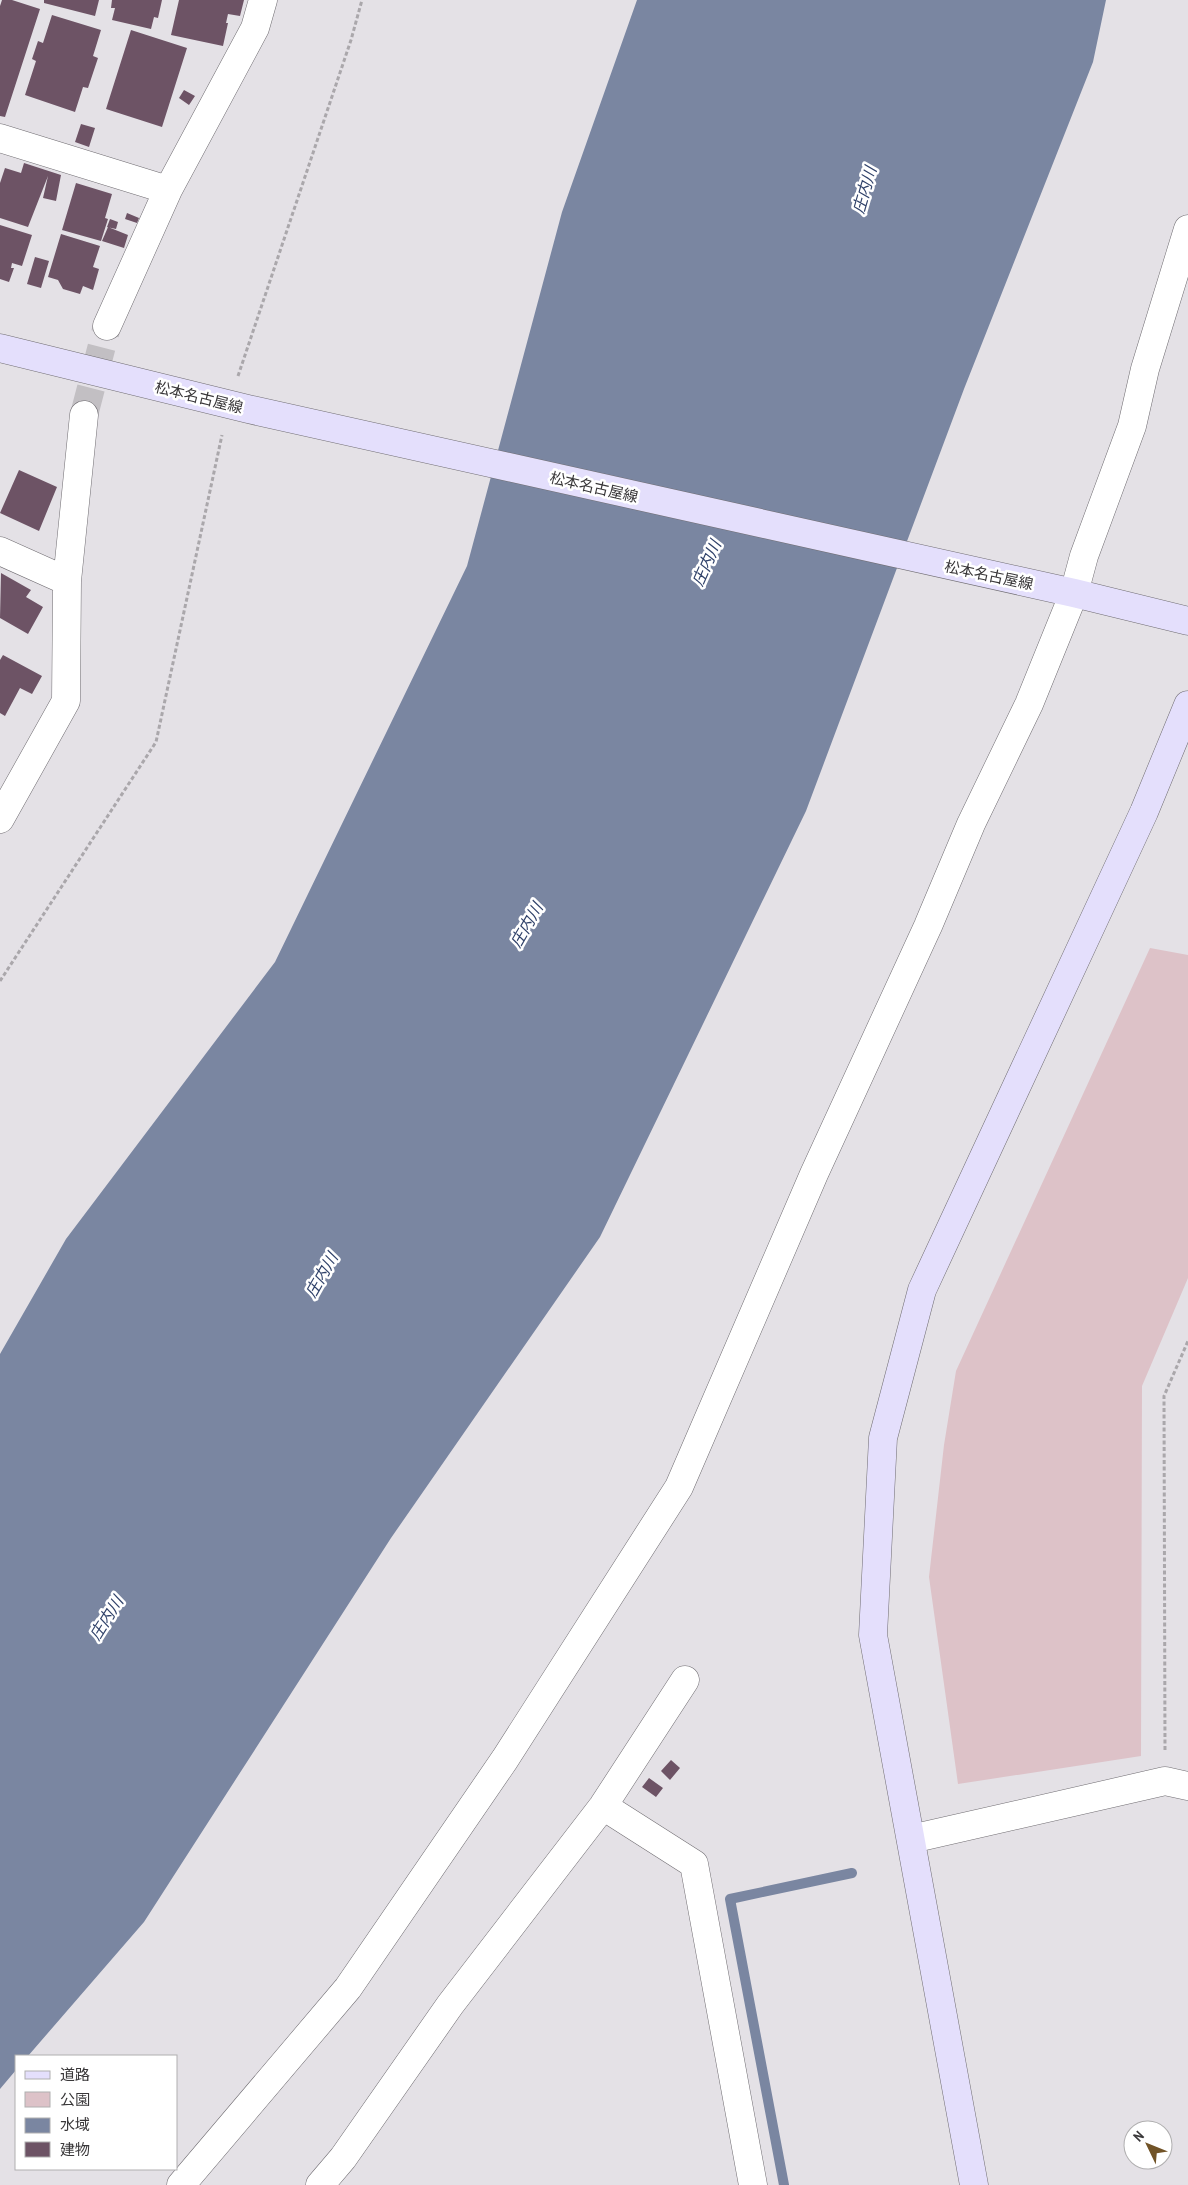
<svg xmlns="http://www.w3.org/2000/svg" width="1188" height="2185" font-family="'Archivo Narrow','Noto Sans JP',sans-serif">
<style>
.green{fill:#ddc2c8}
.water{fill:#7a86a1}
.lines{fill:none;stroke-linecap:round;stroke-linejoin:round}
.stream{stroke:#7a86a1;stroke-width:10}
.building{fill:#6d5365}
.street-tunnel{stroke:#c2bfc3;stroke-width:28;stroke-dasharray:28 14;stroke-linecap:butt}
.street-casing{stroke:#706d72;stroke-width:29}
.secondary-casing{stroke:#706d72;stroke-width:29}
.path{stroke:#aaa7ab;stroke-width:3;stroke-dasharray:4 2.5;stroke-linecap:butt}
.street{stroke:#fff;stroke-width:28}
.secondary{stroke:#e4dffc;stroke-width:28}
.labels{text-anchor:middle;dominant-baseline:central;stroke-width:5;stroke-linejoin:round;paint-order:stroke}
.street-label{font-size:15px;fill:#393739;stroke:#fff}
.water-label{font-size:16px;font-style:italic;fill:#30426a;stroke:#fff}
</style>
<rect width="100%" height="100%" fill="#e4e1e6"/>
<path class="green" d="M1150 948 1188 955V1278L1142 1386 1141 1756 958 1784 929 1577 944 1445 956 1371Z"/>
<path class="water" d="M637 0H1106L1093 62 964 389 806 811 600 1237 391 1538 144 1922 28 2056H16V2070L0 2089V1354L66 1239 275 962 467 566 562 212Z"/>
<g class="lines">
<path class="stream" d="M784 2185 730 1899 852 1873"/>
</g>
<path class="building" d="M2 0H12L40 9 5 117 0 116V6Z
M44 0H99L95 16 44 3Z
M112 0H162L158 18 154 17 151 29 112 20 115 8H111Z
M179 0H244L240 16 228 14 226 23H228L223 46 171 35Z
M52 15 101 30 93 56 98 58 88 88 83 87 75 112 25 95 36 61 32 59 38 41 43 43Z
M131 30 187 48 162 127 106 109Z
M184 90 195 96 189 105 179 98Z
M81 124 95 128 89 147 75 142Z
M24 163 61 175 56 201 43 198 48 176 28 227 0 218V183L5 168 21 173Z
M76 183 112 194 105 218 108 219 101 241 62 230Z
M127 213 139 218 137 223 125 219Z
M110 219 118 222 116 229 107 227Z
M0 225 32 235 22 266 12 263 11 268H14L9 282 0 279Z
M108 227 128 235 124 248 102 241Z
M61 234 100 246 93 267 99 269 93 290 83 286 80 294 63 289 58 280 48 277Z
M35 257 49 261 41 288 27 284Z
M19 470 57 487 39 531 0 513Z
M1 573 31 590 26 597 43 607 28 634 0 618Z
M3 655 42 676 32 694 20 688 5 716 0 713V660Z
M671 1760 680 1768 670 1780 661 1771Z
M649 1778 663 1788 656 1797 642 1787Z"/>
<g class="lines">
<path class="street-tunnel" d="M84 415 107 326"/>
<g class="street-casing">
<path id="street" d="M0 138 168 190
M107 326 168 190 255 28 263 0
M0 551 67 581
M0 819 66 701 67 581 84 415
M603 1806 694 1864 753 2185
M911 1839 1165 1781 1188 1786
M181 2185 348 1988 505 1759 679 1487 814 1174 928 926 971 824 1029 704 1074 593 1084 556 1132 426 1145 369 1188 229
M320 2185 343 2158 450 2005 603 1806 685 1680"/>
</g>
<g class="secondary-casing">
<path id="secondary" d="M0 348 248 409 1074 593 1188 621
M974 2185 873 1635 883 1438 922 1290 1144 812 1188 705"/>
</g>
<path class="path" d="M238 376 351 40 362 0
M0 981 156 742 222 435
M1165 1750 1164 1396 1188 1341"/>
<use href="#street" class="street"/>
<use href="#secondary" class="secondary"/>
</g>
<g class="labels">
<g class="street-label">
<text transform="translate(199 397) rotate(14)">松本名古屋線</text>
<text transform="translate(594 487) rotate(13)">松本名古屋線</text>
<text transform="translate(989 575) rotate(12)">松本名古屋線</text>
</g>
<g class="water-label">
<text transform="translate(864 190) rotate(-74)">庄内川</text>
<text transform="translate(706 563) rotate(-66)">庄内川</text>
<text transform="translate(526 925) rotate(-60)">庄内川</text>
<text transform="translate(321 1275) rotate(-60)">庄内川</text>
<text transform="translate(106 1618) rotate(-58)">庄内川</text>
</g>
</g>
<rect x="15" y="2055" width="162" height="115" fill="#ffffff" stroke="#b0afb0"/>
<rect x="25" y="2071" width="25" height="8" fill="#e4dffc" stroke="#b0afb0"/>
<text x="60" y="2080" font-size="15" fill="#393739">道路</text>
<rect x="25" y="2092" width="25" height="15" fill="#ddc2c8" stroke="#b0afb0"/>
<text x="60" y="2105" font-size="15" fill="#393739">公園</text>
<rect x="25" y="2118" width="25" height="15" fill="#7a86a1" stroke="#b0afb0"/>
<text x="60" y="2130" font-size="15" fill="#393739">水域</text>
<rect x="25" y="2142" width="25" height="15" fill="#6d5365" stroke="#b0afb0"/>
<text x="60" y="2155" font-size="15" fill="#393739">建物</text>
<g transform="translate(1148 2145) rotate(313)"><circle r="24" fill="#ffffff" stroke="#b0afb0"/>
<path d="M0-4L9 19L0 12L-9 19Z" fill="#715327"/>
<text y="-8" font-size="14" font-weight="bold" text-anchor="middle" fill="#393739">N</text>
</g>
</svg>
